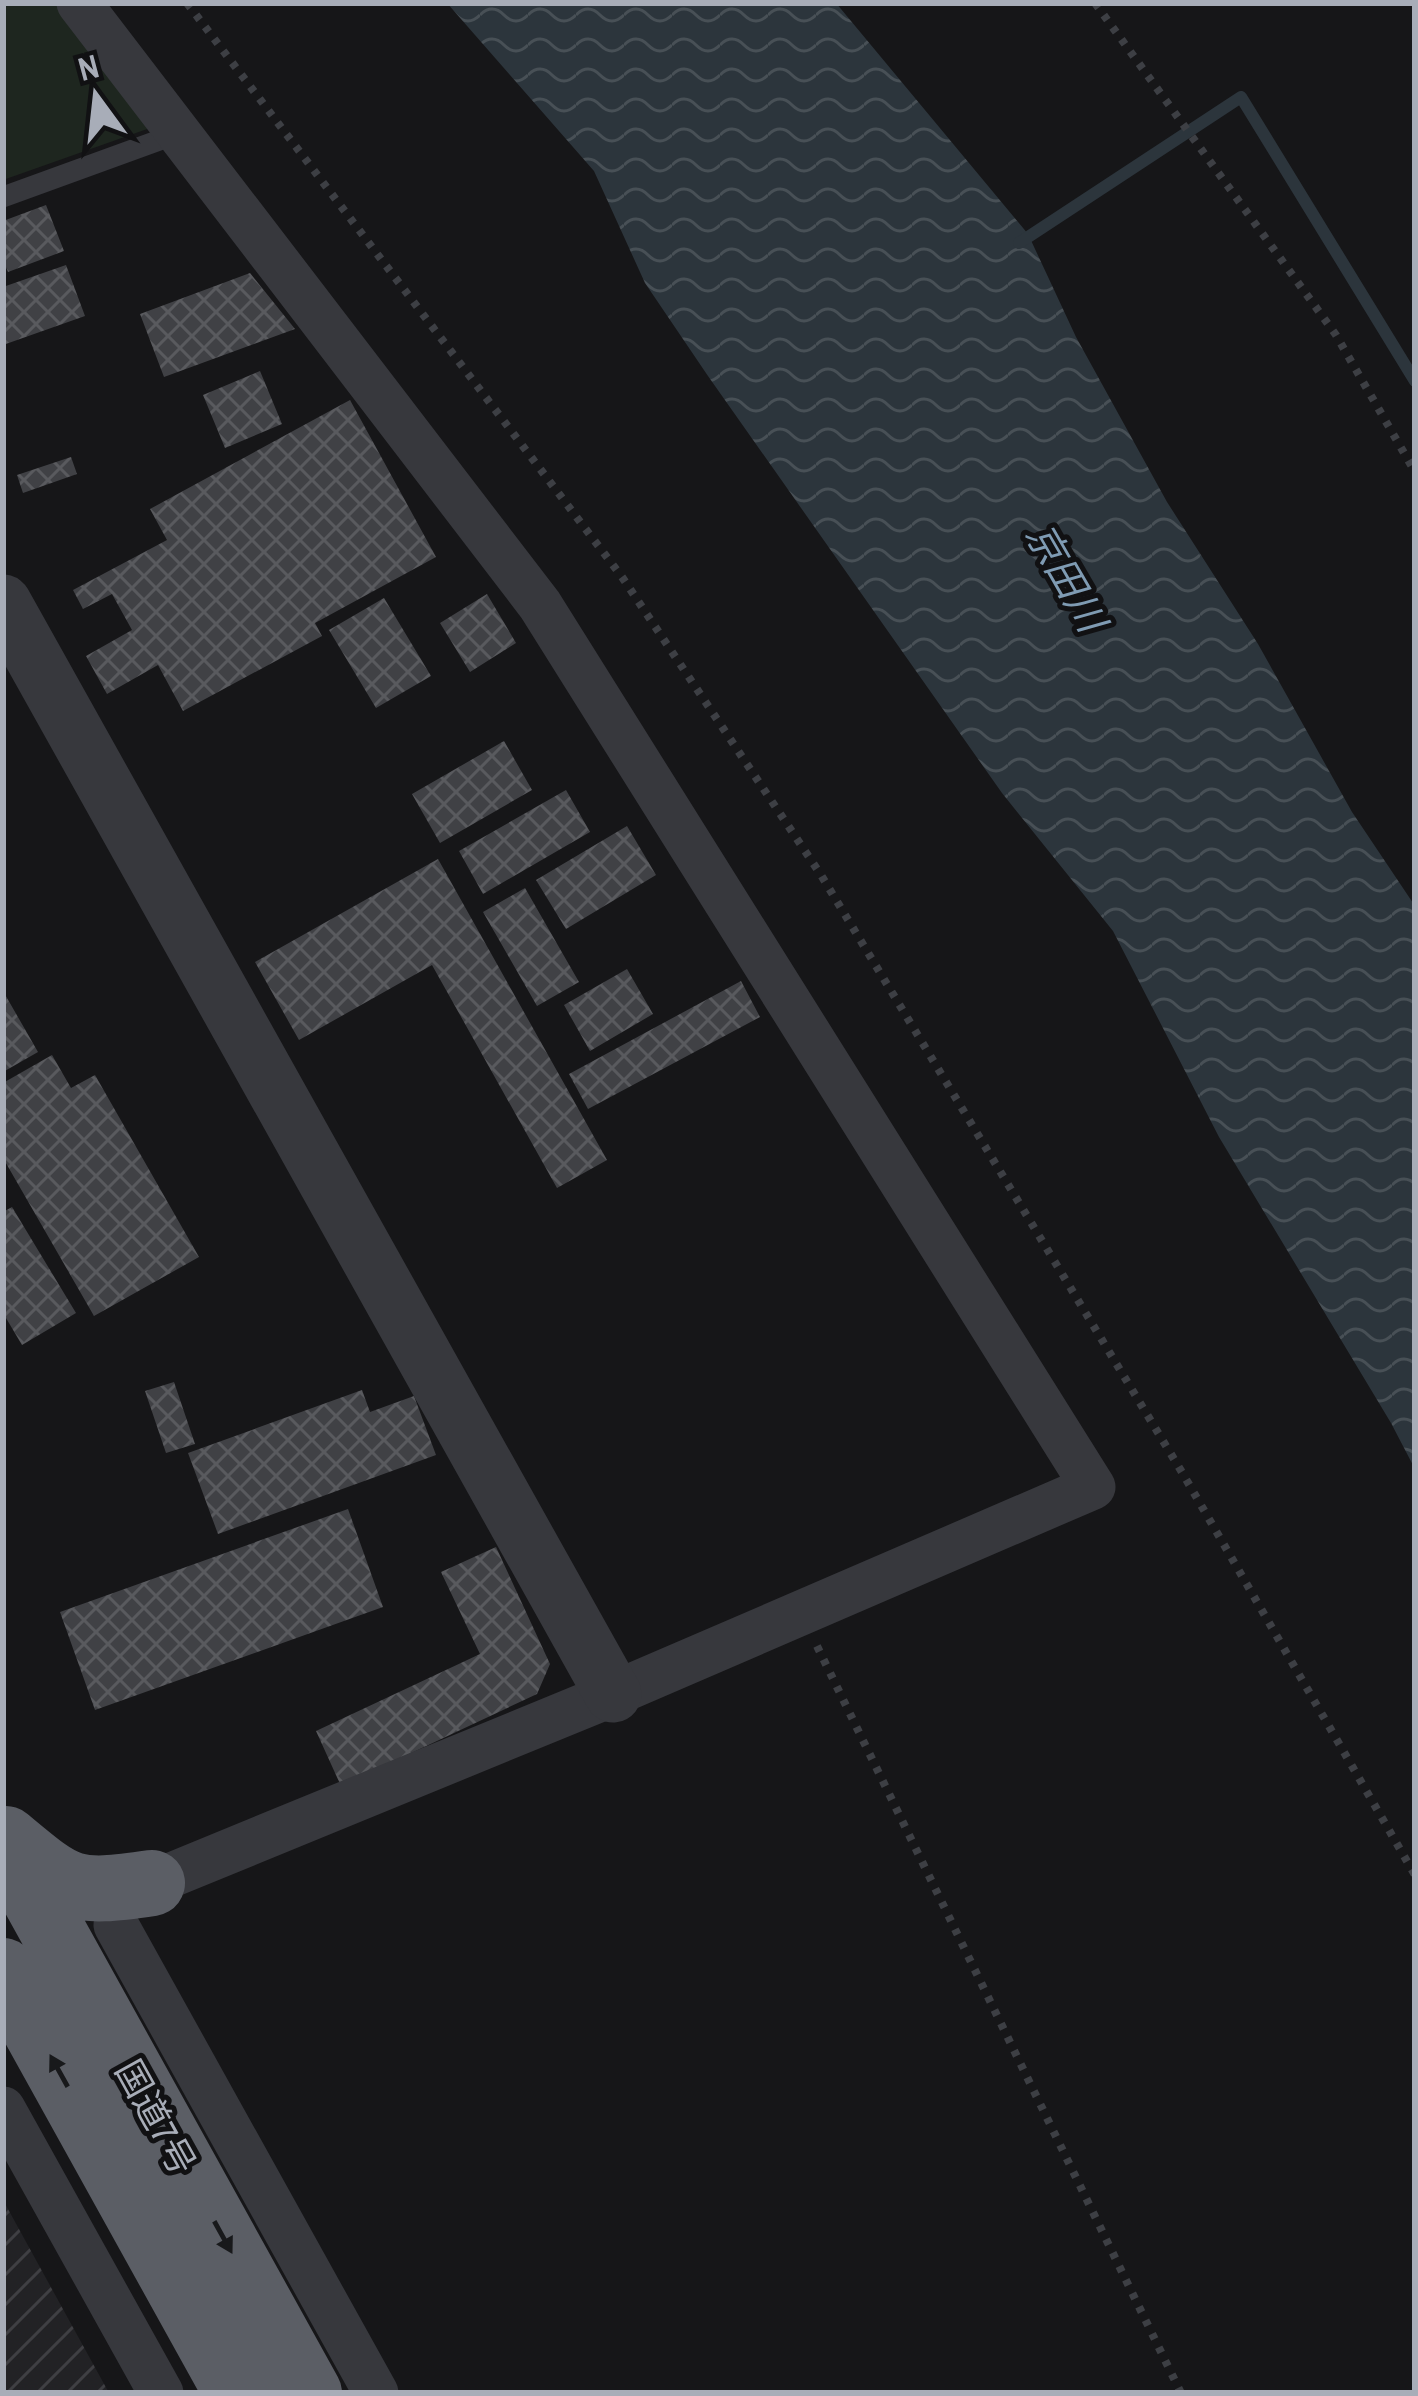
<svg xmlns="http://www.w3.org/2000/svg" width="1418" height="2396" font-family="'Archivo Narrow','Noto Sans JP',sans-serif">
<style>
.industrial{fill:url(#industrial-furrows)}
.park{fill:#1e261f}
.water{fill:url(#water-waves)}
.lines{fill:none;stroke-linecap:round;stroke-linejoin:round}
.stream{stroke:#2c353c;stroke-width:12}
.building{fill:url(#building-cross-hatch)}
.path{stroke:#3d3f44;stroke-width:8;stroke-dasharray:6 9;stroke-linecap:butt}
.service{stroke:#37383d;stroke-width:21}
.minor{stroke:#37383d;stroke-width:45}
.tertiary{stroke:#37383d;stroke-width:57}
.trunk{stroke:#5b5e65;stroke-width:66}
.oneway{fill:#18191b}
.labels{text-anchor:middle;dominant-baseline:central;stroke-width:10;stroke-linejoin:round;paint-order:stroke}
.street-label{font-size:36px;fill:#a8adb8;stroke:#111113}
.water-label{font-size:39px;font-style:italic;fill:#7f9bb3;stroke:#111113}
</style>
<defs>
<pattern id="industrial-furrows" width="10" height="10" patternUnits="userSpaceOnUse" patternTransform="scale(3)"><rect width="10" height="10" fill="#222225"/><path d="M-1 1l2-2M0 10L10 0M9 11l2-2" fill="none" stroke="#3f3f43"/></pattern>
<pattern id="water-waves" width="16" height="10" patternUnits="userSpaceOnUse" patternTransform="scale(3)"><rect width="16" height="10" fill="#2c353c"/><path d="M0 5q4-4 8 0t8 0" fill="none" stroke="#485056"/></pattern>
<pattern id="building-cross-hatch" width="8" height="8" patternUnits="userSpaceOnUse" patternTransform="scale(3)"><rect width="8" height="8" fill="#404145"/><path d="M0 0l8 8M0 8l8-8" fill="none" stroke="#595a5e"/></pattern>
</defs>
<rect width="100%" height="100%" fill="#161618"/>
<path class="industrial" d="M3 2200 109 2393H3Z"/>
<path class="park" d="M3 3H59L150 128 3 180Z"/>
<path class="water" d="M447 3H836L1028 234 1076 337 1167 502 1258 644 1352 812 1415 906V1469L1391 1423 1219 1137 1113 931 1002 793 708 376 645 283 594 171Z"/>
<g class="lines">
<path class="stream" d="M1019 243 1241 97 1415 381"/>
</g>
<path class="building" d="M46 205 64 251 8 272 3 260V221Z
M66 265 85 316 3 345V287Z
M250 273 295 329 164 377 140 314Z
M260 371 282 424 225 448 203 395Z
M350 400 436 557 315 623 322 636 183 711 158 665 107 694 86 656 132 630 112 594 83 609 73 590 167 540 150 509Z
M71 457 77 474 23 493 17 475Z
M487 594 516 643 470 672 440 623Z
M384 598 431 676 376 708 329 630Z
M504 741 532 790 440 843 412 794Z
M566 790 590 832 483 894 459 851Z
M627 826 656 875 566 929 536 880Z
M438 859 607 1160 557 1188 432 965 299 1040 255 962Z
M525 888 579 982 537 1006 483 912Z
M627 969 653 1014 590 1051 564 1005Z
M741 981 760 1017 588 1109 569 1074Z
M3 991 38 1052 3 1072Z
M52 1055 71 1088 95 1075 199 1257 94 1316 3 1158V1083Z
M12 1207 76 1313 22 1345 3 1313V1212Z
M174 1382 195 1444 166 1453 145 1391Z
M362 1390 370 1412 414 1396 436 1455 218 1534 188 1453Z
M348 1509 383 1607 95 1710 60 1612Z
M496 1547 550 1664 537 1694 341 1786 316 1731 480 1654 441 1572Z"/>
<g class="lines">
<path class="path" d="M187 3 622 577 821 875 1183 1474 1415 1875
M1095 3 1336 335 1415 472
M817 1646 1181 2393"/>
<path class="service" d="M3 197 179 133"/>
<path class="minor" d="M79 3 540 605 1093 1487 613 1694 152 1883
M116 1925 376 2393
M3 2109 161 2393"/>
<path class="tertiary" d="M3 603 613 1694"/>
<path class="trunk" d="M6 1839C67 1890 71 1895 152 1883
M3 1841 309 2393
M3 1971 237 2393"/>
</g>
<defs><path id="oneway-solid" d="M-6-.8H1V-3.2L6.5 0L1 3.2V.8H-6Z" transform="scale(3)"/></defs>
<g class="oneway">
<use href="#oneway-solid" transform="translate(59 2071) rotate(-119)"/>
<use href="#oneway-solid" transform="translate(223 2237) rotate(61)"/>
</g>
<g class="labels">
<g class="street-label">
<text transform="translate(156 2117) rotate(61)">国道7号</text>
</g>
<g class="water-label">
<text transform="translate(1066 577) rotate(60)">京田川</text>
</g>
</g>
<rect width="1418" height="2396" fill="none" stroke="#a8adb8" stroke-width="12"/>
<g transform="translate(96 96) rotate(345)" stroke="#111113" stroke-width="9" paint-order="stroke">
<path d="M0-9L21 45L0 30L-21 45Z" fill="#a8adb8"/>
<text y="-18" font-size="33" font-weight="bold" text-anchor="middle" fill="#a8adb8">N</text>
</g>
</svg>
